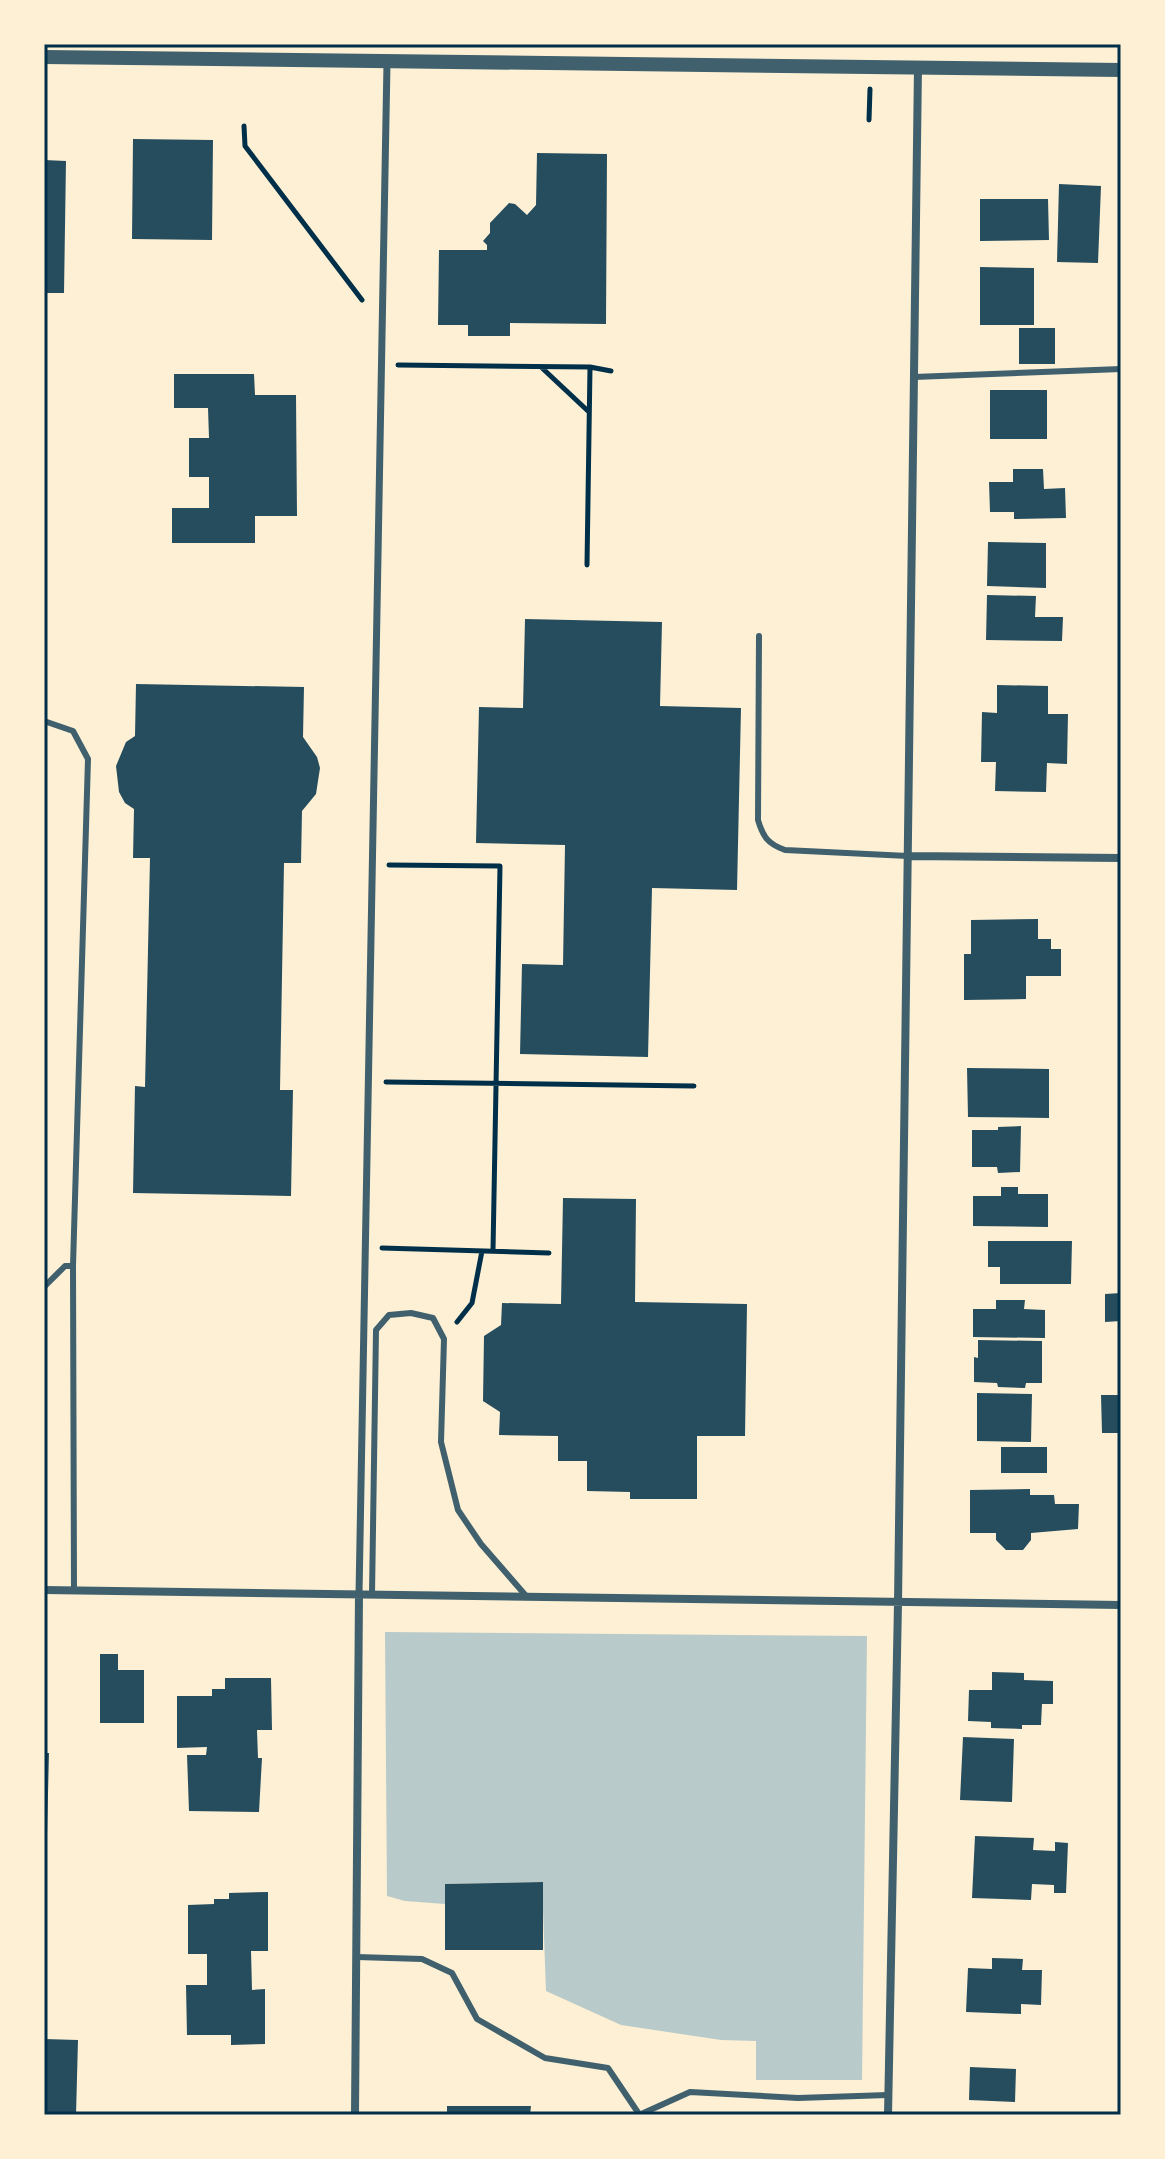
<svg xmlns="http://www.w3.org/2000/svg" width="1165" height="2159" font-family="'Space Grotesk',sans-serif">
<style>
.green{fill:#b9caca}
.building{fill:#264d5e}
.lines{fill:none;stroke-linecap:round;stroke-linejoin:round}
.path{stroke:#003049;stroke-width:5}
.service{stroke:#3f606c;stroke-width:6}
.pedestrian{stroke:#3f606c;stroke-width:7}
.minor{stroke:#3f606c;stroke-width:8}
.tertiary{stroke:#3f606c;stroke-width:14}
.neatline{fill:none;stroke:#003049;stroke-width:3}
</style>
<rect width="100%" height="100%" fill="#fdf0d5"/>
<path class="green" d="M385 1632 867 1636 862 2080H756V2041L721 2040 621 2025 546 1991 542 1882 445 1884V1904L405 1901 387 1896Z"/>
<path class="building" d="M133 139 213 140 212 240 132 239Z
M537 153 607 154 606 324 510 323V336H468V325H438L439 250H487V245L483 241 490 233V223L509 203 515 204 527 215 536 205Z
M44 160 66 161 64 293H44Z
M1059 184 1101 186 1098 263 1057 262Z
M980 199H1048L1049 240 980 241Z
M980 267 1034 268V325H980Z
M1019 328H1055V364H1019Z
M174 374H254L255 395H296L297 516H255V543H172V508H209V477H189V438H209L208 408H174Z
M990 390H1047V439H990Z
M1013 469H1043L1044 489 1065 488 1066 518 1014 519V512H990L989 482H1013Z
M988 542 1046 543V588L987 586Z
M987 595 1036 596 1035 617H1063L1062 641 986 640Z
M525 619 662 622 660 706 741 708 737 890 652 888 648 1057 520 1054 522 964 563 965 565 845 476 843 479 707 523 708Z
M136 684 304 687 303 737 317 757 320 768 316 794 302 811 301 863H284L280 1090H293L291 1196 133 1193 135 1086 145 1087 150 858H133L134 809 125 803 119 792 116 766 126 742 135 736Z
M997 685 1048 686V714H1068L1067 764 1047 763 1046 792 995 791 996 762H981L982 712 997 713Z
M1038 919V939H1051V949H1061V976H1026V999L964 1000V954H971V920Z
M967 1068 1049 1069V1118L968 1117Z
M1021 1126 1020 1172 998 1173 997 1167H972V1130H998V1127Z
M1001 1187H1018V1194H1048V1227L973 1226V1196H1001Z
M563 1198 636 1199 635 1302 747 1304 745 1436H697V1499H630V1492L587 1491V1461H558V1436L499 1435 500 1412 483 1401 484 1336 501 1325 502 1303 561 1304Z
M988 1241H1072L1071 1284H1000V1267H988Z
M1121 1293V1321L1105 1322V1294Z
M996 1300H1025L1024 1309 1045 1310V1338L973 1337V1309H996Z
M978 1340 1042 1341V1383H1026L1025 1388 998 1387 997 1383 974 1382V1357L978 1358Z
M977 1393 1032 1394 1031 1442 977 1441Z
M1101 1395H1121V1433H1102Z
M1001 1447H1047V1473H1001Z
M1030 1489V1495H1054L1055 1504H1079L1078 1529 1031 1533V1540L1023 1550H1006L996 1540V1533H970V1490Z
M100 1654H118V1670H144V1723H100Z
M992 1672 1024 1673V1680L1053 1681V1704H1042L1041 1725H1022V1729L991 1728V1722L968 1721 969 1690H992Z
M225 1678H271L272 1730H257L258 1758H262L259 1812 189 1811 187 1755H206L207 1747 177 1748V1696H212V1689H225Z
M963 1737 1014 1739 1012 1802 960 1800Z
M44 1753H49L47 1835H44Z
M975 1836 1034 1838 1033 1850 1055 1851V1842L1068 1843 1066 1893H1054V1885L1032 1884 1031 1900 972 1898Z
M543 1882V1950H445V1884Z
M268 1892V1951H251L252 1990 265 1989V2044L231 2045V2035H187L186 1985H207V1954H188V1905L214 1904V1899H229V1893Z
M992 1958 1023 1959 1022 1970H1042L1041 2005 1021 2004V2014L966 2012 968 1968 992 1969Z
M44 2039 78 2040 76 2115H44Z
M970 2067 1016 2069 1015 2102 969 2100Z
M447 2106H531L530 2115H447Z"/>
<g class="lines">
<path class="path" d="M869 120 870 89
M244 126 245 146 362 300
M398 365 590 367 611 371
M541 367 589 412
M587 565 590 367
M389 865 500 866 493 1251
M386 1082 694 1086
M382 1248 549 1253
M457 1322 472 1303 482 1251"/>
<path class="service" d="M914 377 1121 369
M759 636 758 820C763 837 768 844 785 850L908 856
M44 721 73 731 88 759 73 1266 74 1590
M44 1287 65 1266H73
M372 1595 376 1330 389 1315 411 1313 433 1318 444 1339 441 1442 458 1510 481 1544 527 1597
M357 1957 422 1959 452 1973 477 2019 545 2058 608 2068 639 2114
M639 2115 690 2092 798 2098 888 2095"/>
<path class="pedestrian" d="M359 1594 387 63"/>
<path class="minor" d="M908 856 1121 858
M44 1590 1121 1605
M355 2115 359 1594
M888 2115 898 1603 918 67"/>
<path class="tertiary" d="M44 57 1121 70"/>
</g>
<rect width="1165" height="2159" fill="none" stroke="#fdf0d5" stroke-width="92"/>
<rect x="46" y="46" width="1073" height="2067" class="neatline"/>
</svg>
